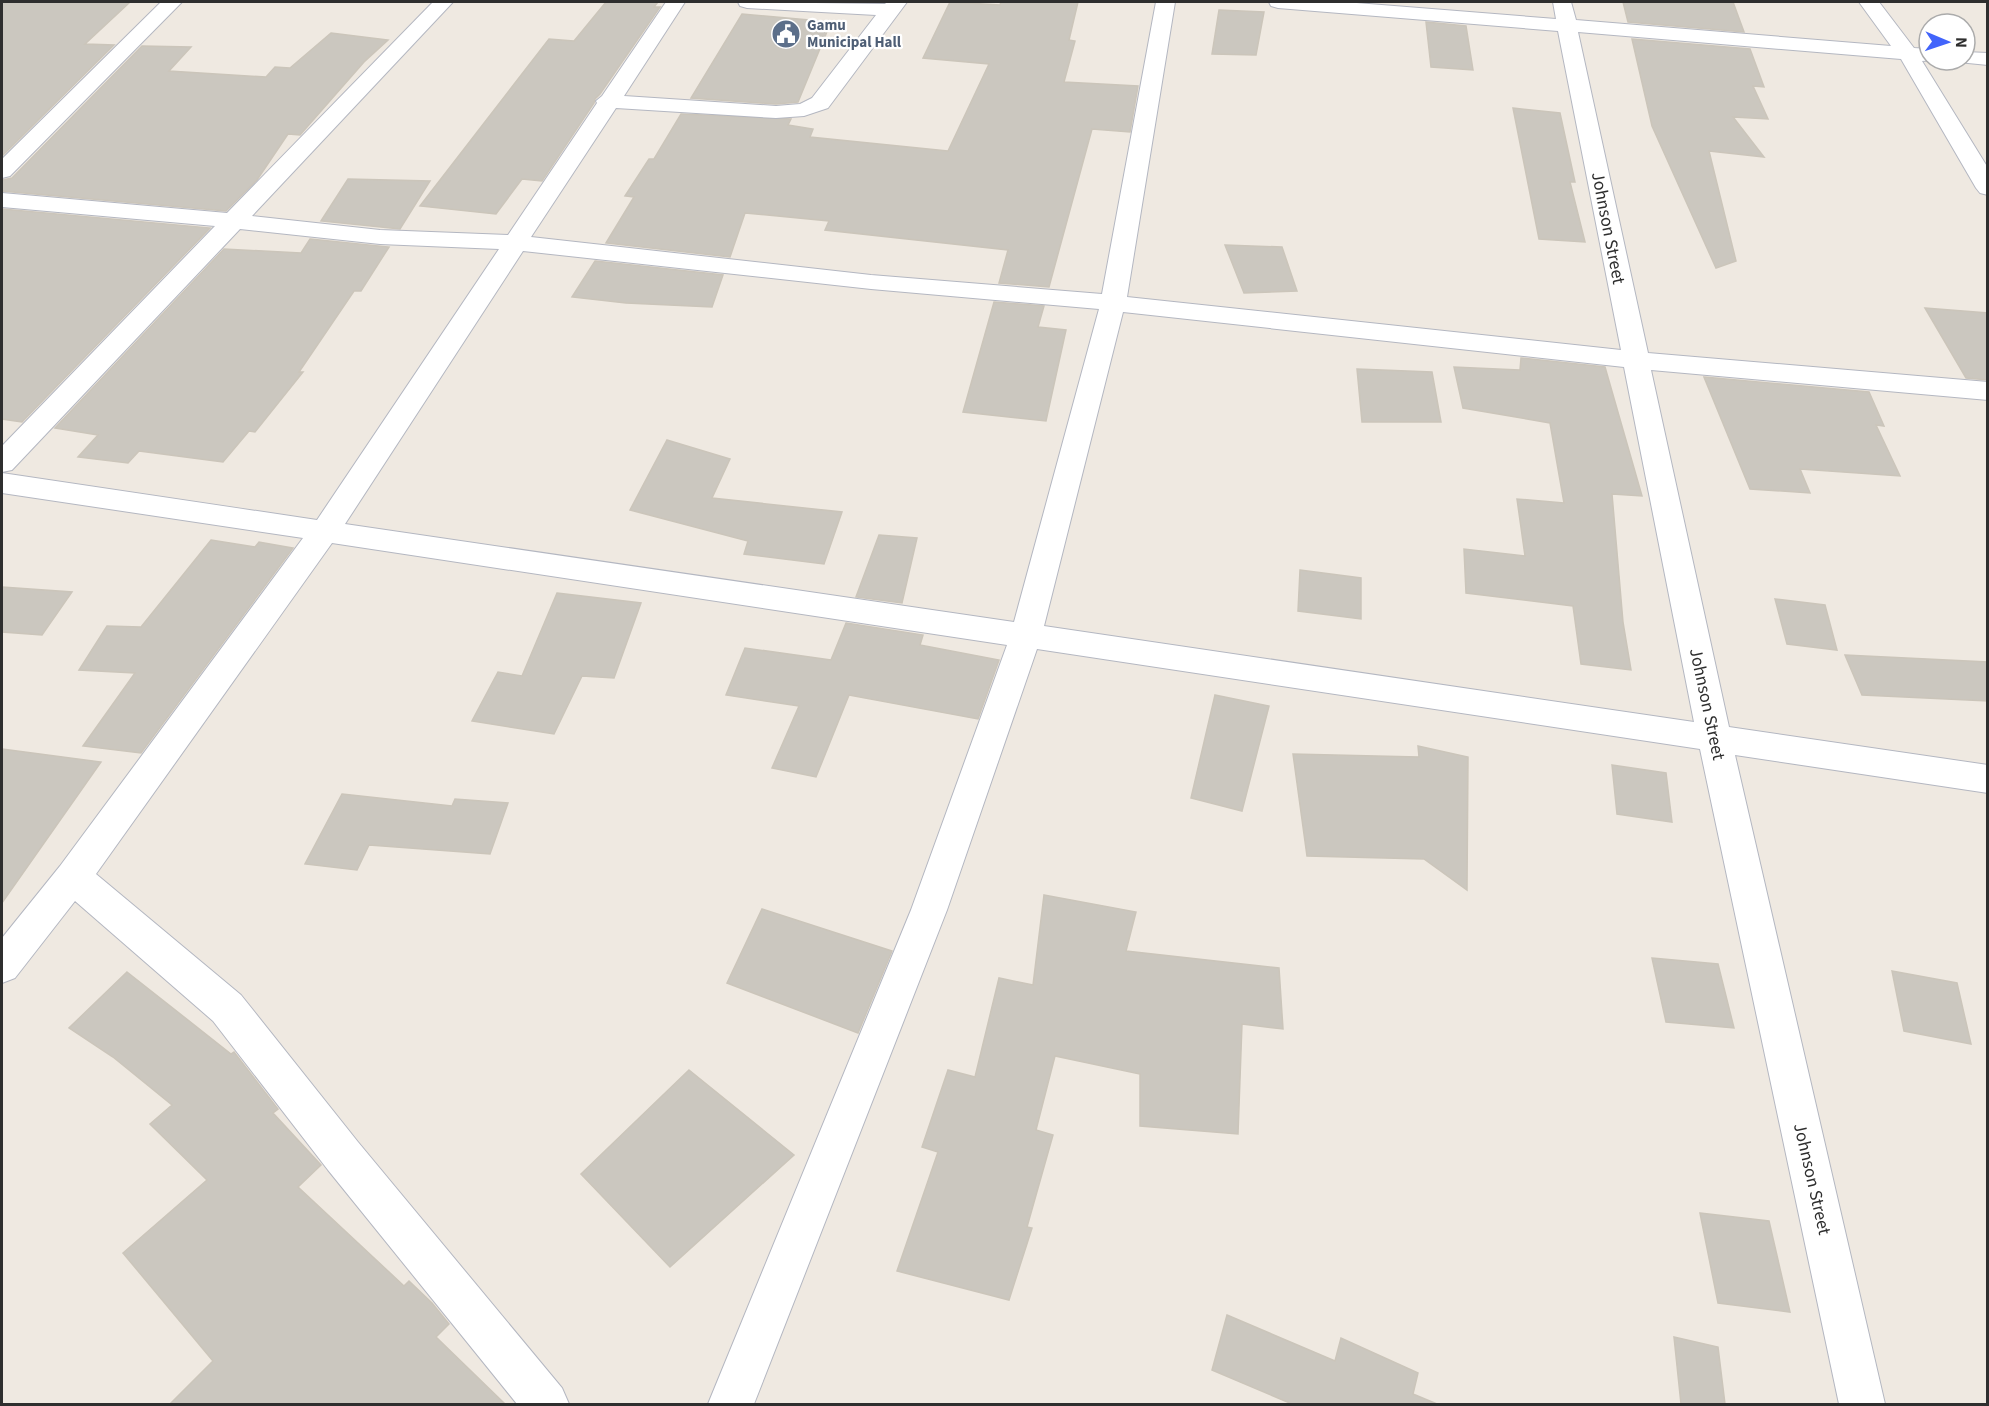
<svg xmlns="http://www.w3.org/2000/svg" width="1989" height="1406" font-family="'Source Sans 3',sans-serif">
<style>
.building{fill:#cbc7bf;stroke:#cbc5ba;stroke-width:1.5}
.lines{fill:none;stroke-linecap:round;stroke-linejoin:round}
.minor-casing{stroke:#b4b7c1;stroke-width:2}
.minor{fill:#fff;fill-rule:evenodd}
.labels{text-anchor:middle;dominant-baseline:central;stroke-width:4.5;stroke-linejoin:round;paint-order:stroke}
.far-service-label{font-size:15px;font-weight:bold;fill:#4e5e75;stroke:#fff;text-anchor:start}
.street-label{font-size:18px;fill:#2e2e2e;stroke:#fff}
</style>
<rect width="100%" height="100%" fill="#efe9e1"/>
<path class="building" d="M2 2H130L85 44 114 45 2 156Z
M606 2H658L654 7H660L600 94 595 99 594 103 542 181 522 179 496 214 420 206 549 39 574 41Z
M950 2 1000 5 1001 2H1078L1069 40 1075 41 1064 82 1138 86 1130 132 1092 129 1049 287 999 283 1008 250 825 230 829 221 745 213 730 257 606 243 634 197 625 196 649 159H654L681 114 791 119 788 125 813 129 810 137 948 151 989 64 923 58Z
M1623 2H1733L1744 32 1628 22Z
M1219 10 1264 12 1256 55 1212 54Z
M742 14 831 22 798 102 776 104 691 98Z
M1426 22 1466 26 1473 70 1431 67Z
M331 33 388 40 364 62 300 135 288 134 257 180 226 211 2 191V180L12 178 142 46 191 47 169 71 266 77 275 67 290 68Z
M1632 39 1750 49 1764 87 1753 86 1768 119 1733 117 1764 157 1709 151 1736 261 1716 268 1652 126Z
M1513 108 1560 113 1575 182H1570L1585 242 1539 239Z
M348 179 430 181 400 229 321 221Z
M2 209 210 228 22 422 2 419Z
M310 239 389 247 361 291H354L299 372H303L255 432 249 431 223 462 139 451 128 463 78 457 98 435 55 428 224 249 301 253Z
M1225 245 1282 247 1297 291 1244 293Z
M595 261 723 275 712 307 626 303 572 297Z
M994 302 1044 306 1038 327 1066 330 1046 421 963 412Z
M1925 308 1988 313V380L1966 378Z
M1521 358 1605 367 1642 496 1612 494 1623 622 1631 670 1581 664 1573 606 1466 593 1464 549 1525 556 1517 499 1564 503 1550 423 1463 408 1454 367 1520 370Z
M1357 369 1432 372 1441 422H1362Z
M1704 377 1869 392 1884 426 1876 425 1900 476 1800 469 1810 493 1750 489Z
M667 440 730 459 712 498 842 512 824 564 744 554 748 541 630 510Z
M879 535 917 538 902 603 856 597Z
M211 540 255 547 259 542 293 548 141 753 83 746 135 673 79 670 107 626 141 627Z
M1300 570 1361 578V619L1298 611Z
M2 587 72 592 42 635 2 632Z
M557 593 641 603 614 678 582 676 554 734 472 721 498 672 522 676Z
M1775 599 1825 605 1837 650 1787 644Z
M846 623 923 635 920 645 999 660 978 719 849 695 816 777 772 768 799 706 726 695 745 648 831 660Z
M1845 655 1988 662V701L1862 695Z
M1215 695 1269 706 1242 811 1191 798Z
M1418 746 1468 757 1467 890 1424 859 1307 856 1293 754 1419 757Z
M2 749 101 762 2 903Z
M1612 765 1666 773 1672 822 1617 814Z
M342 794 452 806 455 799 508 803 490 854 369 845 357 870 305 864Z
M1044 895 1136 912 1126 951 1279 968 1283 1029 1242 1024 1238 1134 1140 1126V1074L1055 1056 1036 1130 1053 1135 1027 1227 1032 1228 1009 1300 897 1271 938 1152 922 1147 948 1070 975 1077 999 978 1033 985Z
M762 909 892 951 858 1033 727 983Z
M1652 958 1718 964 1734 1028 1666 1022Z
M1892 971 1957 983 1971 1044 1904 1031Z
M127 972 231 1054 234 1052 278 1109 273 1113 321 1165 298 1187 404 1286 409 1281 432 1303 449 1324 436 1337 505 1404H170L213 1361 123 1253 207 1180 150 1124 172 1105 113 1057 69 1028Z
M689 1070 794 1155 670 1267 581 1174Z
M1700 1213 1769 1221 1790 1312 1718 1303Z
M1227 1315 1335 1361 1341 1338 1418 1373 1413 1394 1437 1404H1292L1212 1370Z
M1674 1337 1718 1347 1725 1404H1681Z"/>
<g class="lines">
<g class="minor-casing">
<path id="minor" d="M161 2H182L10 176 2 178V159Z
M433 2H453L252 216 380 230 508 235 597 103 596 101 602 96 666 2H685L624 96 776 106 800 104 812 98 876 15 747 8 740 6 738 2 885 4 887 2H907L828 108 804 116 776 118 616 108 531 237 871 275 1102 294 1156 2H1175L1127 297 1621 350 1558 31 1278 8 1271 6 1269 2H1344L1556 19 1553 2H1571L1576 20 1891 46 1859 2H1879L1914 48 1929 49V60H1934L1922 61 1988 168V195L1980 193 1976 188 1901 59 1578 32 1648 353 1988 382V400L1651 370 1729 727 1988 765V793L1735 755 1885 1404H1839L1700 749 1037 649 947 910 754 1404H708L911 910 1007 645 332 543 96 874 241 995 358 1142 562 1388 569 1404H517L328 1170 213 1021 75 901 15 978 2 983V938L60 866 303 538 2 493V473L317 520 499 249 380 244 240 229 12 470 2 472V446L215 226 2 207V193L227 213ZM523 251 871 289 1099 309 1014 622 345 524ZM1123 312 1624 367 1694 722 1044 626Z
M1965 52 1988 53V65L1958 62 1956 60H1965Z"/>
</g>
<use href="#minor" class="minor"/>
</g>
<defs>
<g id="civic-disc" transform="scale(1.5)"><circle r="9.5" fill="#5c6f8a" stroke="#fff"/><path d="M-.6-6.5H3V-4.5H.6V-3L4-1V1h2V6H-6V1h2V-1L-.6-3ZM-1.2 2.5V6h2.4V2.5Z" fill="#fff"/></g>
</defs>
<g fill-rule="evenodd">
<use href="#civic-disc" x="786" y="34"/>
</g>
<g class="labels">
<g class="far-service-label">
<text x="807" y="25">Gamu<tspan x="807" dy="17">Municipal Hall</tspan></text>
</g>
<g class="street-label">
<text transform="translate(1608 228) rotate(79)">Johnson Street</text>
<text transform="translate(1707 704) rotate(78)">Johnson Street</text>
<text transform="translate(1812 1179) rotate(77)">Johnson Street</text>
</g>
</g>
<rect width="1989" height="1406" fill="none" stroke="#2e2e2e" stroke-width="6"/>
<g transform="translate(1947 42) rotate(92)"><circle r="28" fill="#ffffff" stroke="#ababab" stroke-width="1.5"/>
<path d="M0-4.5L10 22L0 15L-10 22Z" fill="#4264fb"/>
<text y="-9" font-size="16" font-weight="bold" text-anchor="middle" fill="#2e2e2e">N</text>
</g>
</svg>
